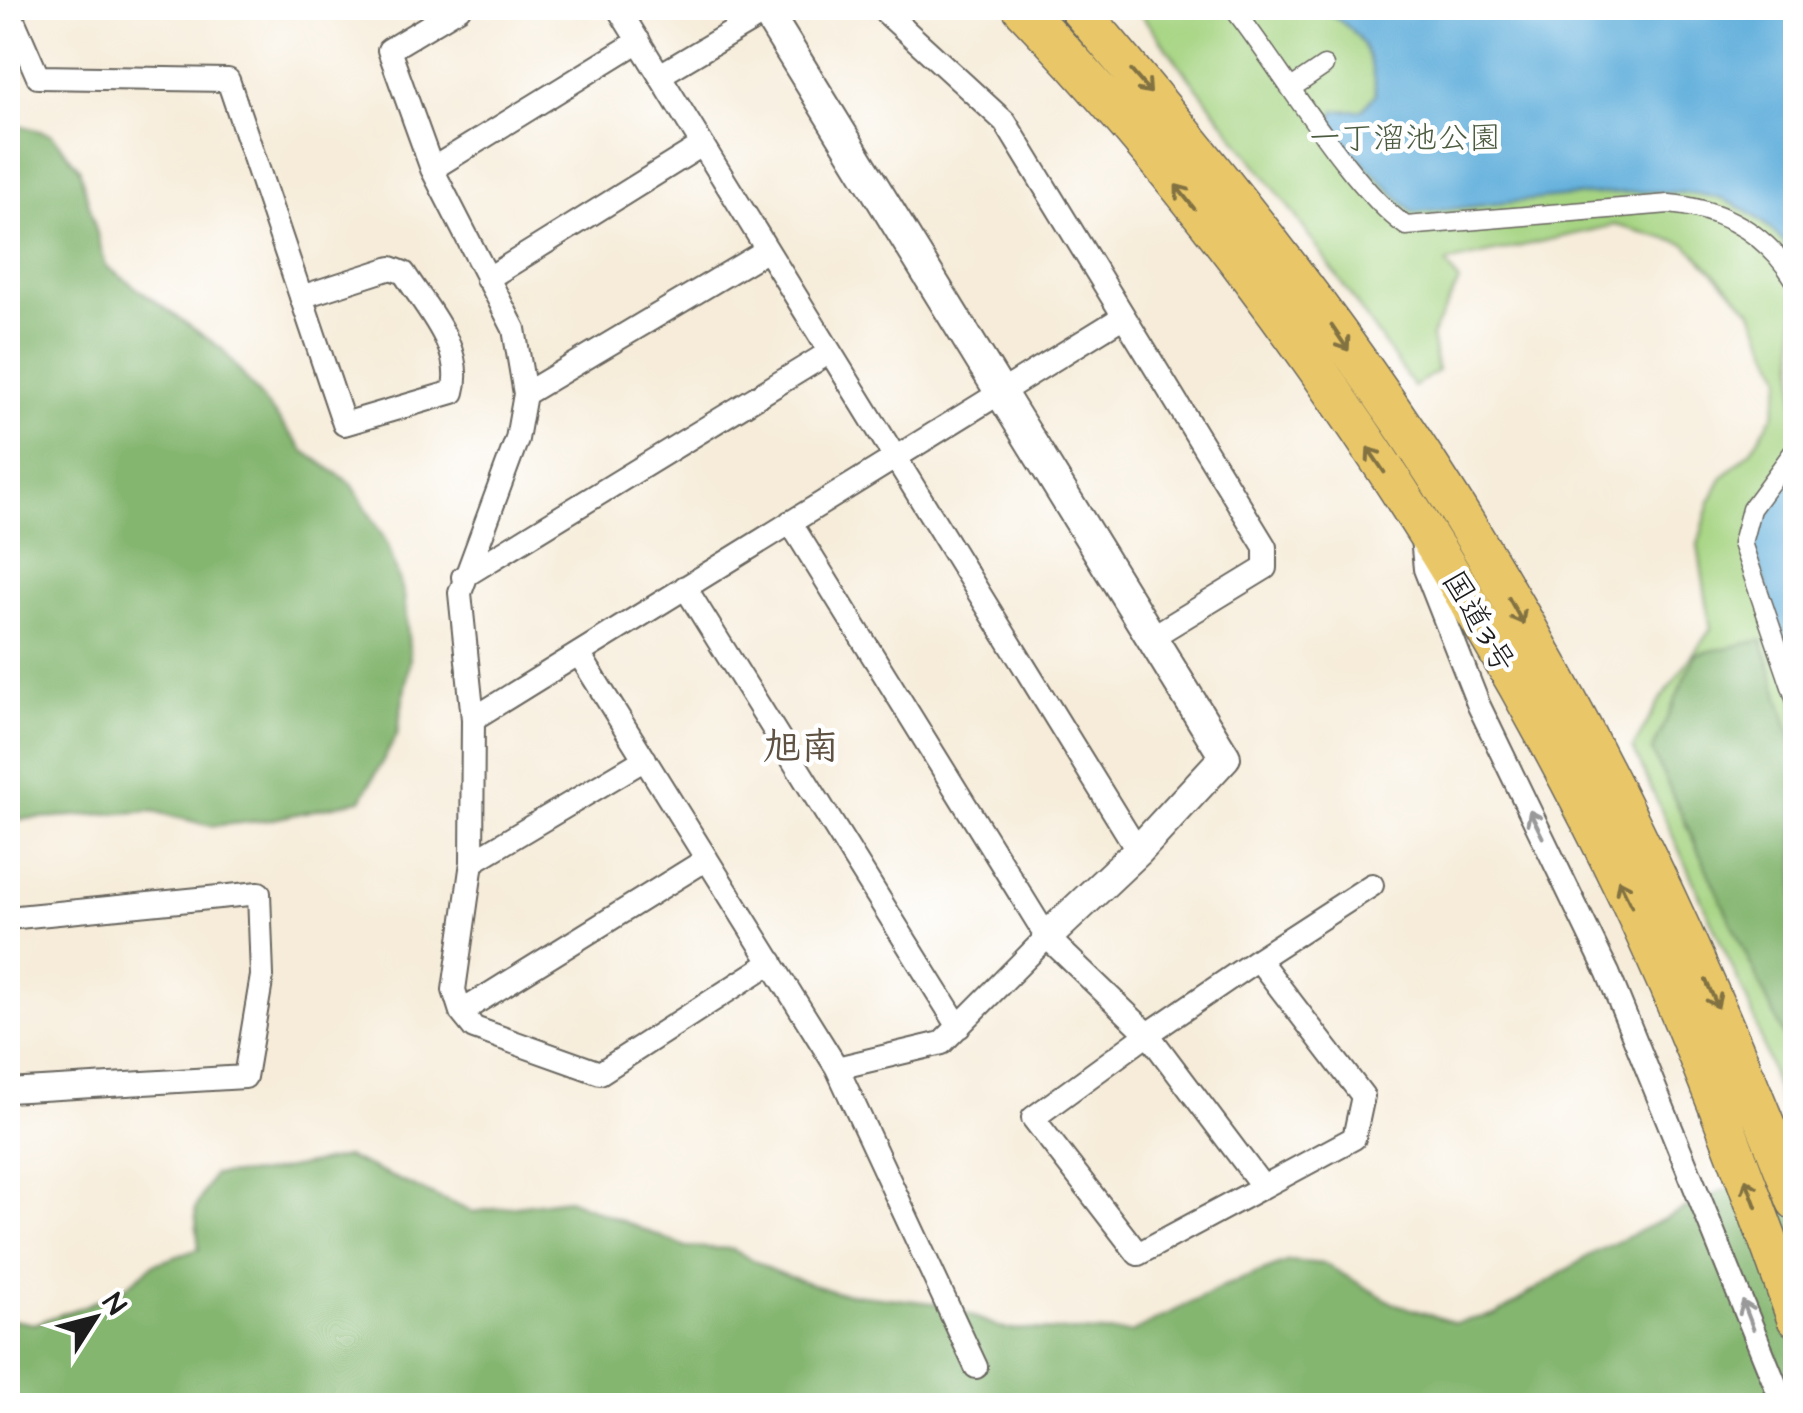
<svg xmlns="http://www.w3.org/2000/svg" width="1803" height="1413" font-family="'Architects Daughter','Klee One',sans-serif">
<style>
.green{fill:#a6d482;stroke:#61784f;stroke-width:2.5}
.forest{fill:#84b670;stroke:#506946;stroke-width:2.5}
.water{fill:#61afdb;stroke:#3e667c;stroke-width:2.5}
.lines{fill:none;stroke-linecap:round;stroke-linejoin:round}
.pedestrian-casing{stroke:#68655e;stroke-width:21}
.minor-casing{stroke:#68655e;stroke-width:26}
.tertiary-casing{stroke:#68655e;stroke-width:34}
.trunk-casing{stroke:#68655e;stroke-width:41}
.pedestrian{stroke:#fff;stroke-width:18}
.minor{stroke:#fff;stroke-width:22}
.tertiary{stroke:#fff;stroke-width:30}
.trunk{stroke:#e9c769;stroke-width:38}
.oneway{stroke:#827242}
.oneway2{stroke:#999}
.labels{text-anchor:middle;dominant-baseline:central;stroke-width:9;stroke-linejoin:round;paint-order:stroke}
.park-label{font-size:32px;fill:#4c5c40;stroke:#fff}
.street-label{font-size:32px;fill:#1c1c1c;stroke:#fff}
.quarter-label{font-size:38px;font-weight:bold;fill:#5f5243;stroke:#fff}
</style>
<rect width="100%" height="100%" fill="#fff"/>
<filter id="ink" filterUnits="userSpaceOnUse"><feTurbulence type="fractalNoise" baseFrequency=".01" numOctaves="2"/><feDisplacementMap in="SourceGraphic" scale="20" xChannelSelector="R" yChannelSelector="G"/><feConvolveMatrix kernelMatrix="1 2 1 2 8 2 1 2 1" color-interpolation-filters="sRGB"/></filter>
<filter id="wash" filterUnits="userSpaceOnUse"><feTurbulence type="fractalNoise" baseFrequency=".0048" numOctaves="4" result="noise"/><feDisplacementMap in="SourceGraphic" scale="40" xChannelSelector="R" yChannelSelector="G"/><feGaussianBlur stdDeviation="2.25" result="paint"/><feColorMatrix in="noise" values="0 0 0 0 0 0 0 0 0 0 0 0 0 0 0 0 0 1.4 0 .05"/><feComposite in="paint" operator="in"/></filter>
<g filter="url(#wash)">
<rect width="100%" height="100%" fill="#f6ecd9"/>
<path class="green" d="M1136 8H1795V1121L1788 1124 1751 1009 1633 748 1659 702 1711 629 1698 545 1710 502 1723 477 1751 450 1774 414 1782 376 1751 310 1686 244 1615 225 1446 263 1459 282 1431 336 1437 371 1414 387 1291 210Z"/>
<path class="forest" d="M8 122 51 134 79 168 106 266 222 349 304 451 352 484 388 545 404 595 410 658 397 735 361 800 269 820 211 826 153 811 8 820Z
M1762 640 1795 749V1090L1792 1054 1652 751 1696 654Z
M346 1157 472 1212 568 1199 686 1247 731 1249 776 1272 835 1292 941 1304 1004 1329 1131 1333 1224 1286 1289 1261 1325 1264 1393 1303 1455 1323 1497 1314 1590 1255 1732 1186 1795 1168V1405L8 1406V1319L34 1324 87 1305 123 1289 154 1264 199 1249 195 1209 213 1175 263 1173Z"/>
<path class="water" d="M1318 8H1795V254C1777 233 1755 213 1729 202 1669 176 1486 207 1413 213L1344 143 1331 123 1335 111 1361 110 1376 94C1369 43 1362 32 1318 8Z
M1795 467V674L1752 545 1756 518Z"/>
</g>
<g filter="url(#ink)">
<g class="lines">
<g class="pedestrian-casing">
<path id="pedestrian" d="M1233 8C1279 66 1349 186 1406 226L1669 204C1724 209 1767 234 1796 282
M1293 87 1324 66
M1796 448 1751 509 1742 543 1796 701"/>
</g>
<g class="minor-casing">
<path id="minor" d="M8 8 38 77 228 80 344 424 453 392C465 349 426 308 404 273L391 268 301 297
M459 8 389 50 432 169 514 329 525 394 517 439 460 593 473 719 472 862 454 990 461 1012 474 1028 600 1073 772 962
M618 8 1138 851
M881 8 1005 122 1265 547V568L1152 637
M660 75 773 8
M432 169 639 41
M487 279 702 145
M525 394 767 250
M790 522 1047 937 1148 1034 1033 1118 1138 1254 1354 1138 1363 1096 1258 959 1148 1034 1263 1187
M1422 538 1425 569 1479 706 1608 973 1784 1406
M463 577 830 352
M685 587 959 1027
M579 654 837 1068 976 1367
M473 719 1121 318
M472 862 645 759
M8 918 259 893 262 976 245 1077 8 1091
M1258 959 1372 885
M461 1012 707 859
M837 1068 942 1043 1047 937"/>
</g>
<g class="tertiary-casing">
<path id="tertiary" d="M764 8 1225 757 1138 851 1047 937"/>
</g>
<g class="trunk-casing">
<path id="trunk" d="M1022 8C1260 255 1479 587 1627 896 1692 1032 1745 1175 1796 1318
M1078 8C1222 176 1361 350 1476 540 1604 750 1707 972 1796 1201"/>
</g>
<use href="#pedestrian" class="pedestrian"/>
<use href="#minor" class="minor"/>
<use href="#tertiary" class="tertiary"/>
<use href="#trunk" class="trunk"/>
</g>
<defs><path id="oneway-shaft" d="M-6 0H5M1.5-3L5.5 0L1.5 3" fill="none" stroke-width="1.6" stroke-linecap="round" stroke-linejoin="round" transform="scale(2.5)"/></defs>
<g class="oneway">
<use href="#oneway-shaft" transform="translate(1141 82) rotate(49)"/>
<use href="#oneway-shaft" transform="translate(1185 197) rotate(-128)"/>
<use href="#oneway-shaft" transform="translate(1340 338) rotate(56)"/>
<use href="#oneway-shaft" transform="translate(1376 460) rotate(-124)"/>
<use href="#oneway-shaft" transform="translate(1516 611) rotate(61)"/>
<use href="#oneway-shaft" transform="translate(1625 893) rotate(-116)"/>
<use href="#oneway-shaft" transform="translate(1712 994) rotate(66)"/>
<use href="#oneway-shaft" transform="translate(1751 1193) rotate(-110)"/>
</g>
<g class="oneway2">
<use href="#oneway-shaft" transform="translate(1536 824) rotate(-116)"/>
<use href="#oneway-shaft" transform="translate(1748 1315) rotate(-111)"/>
</g>
</g>
<g class="labels">
<g class="park-label">
<text x="1405" y="138">一丁溜池公園</text>
</g>
<g class="street-label">
<text transform="translate(1478 622) rotate(60)">国道3号</text>
</g>
<g class="quarter-label">
<text x="801" y="748">旭南</text>
</g>
</g>
<rect width="1803" height="1413" fill="none" stroke="#fff" stroke-width="40"/>
<g transform="translate(95 1318) rotate(54)" stroke="#ffffff" stroke-width="8" paint-order="stroke">
<path d="M0-8L18 38L0 25L-18 38Z" fill="#1c1c1c"/>
<text y="-15" font-size="28" font-weight="bold" text-anchor="middle" fill="#1c1c1c">N</text>
</g>
</svg>
